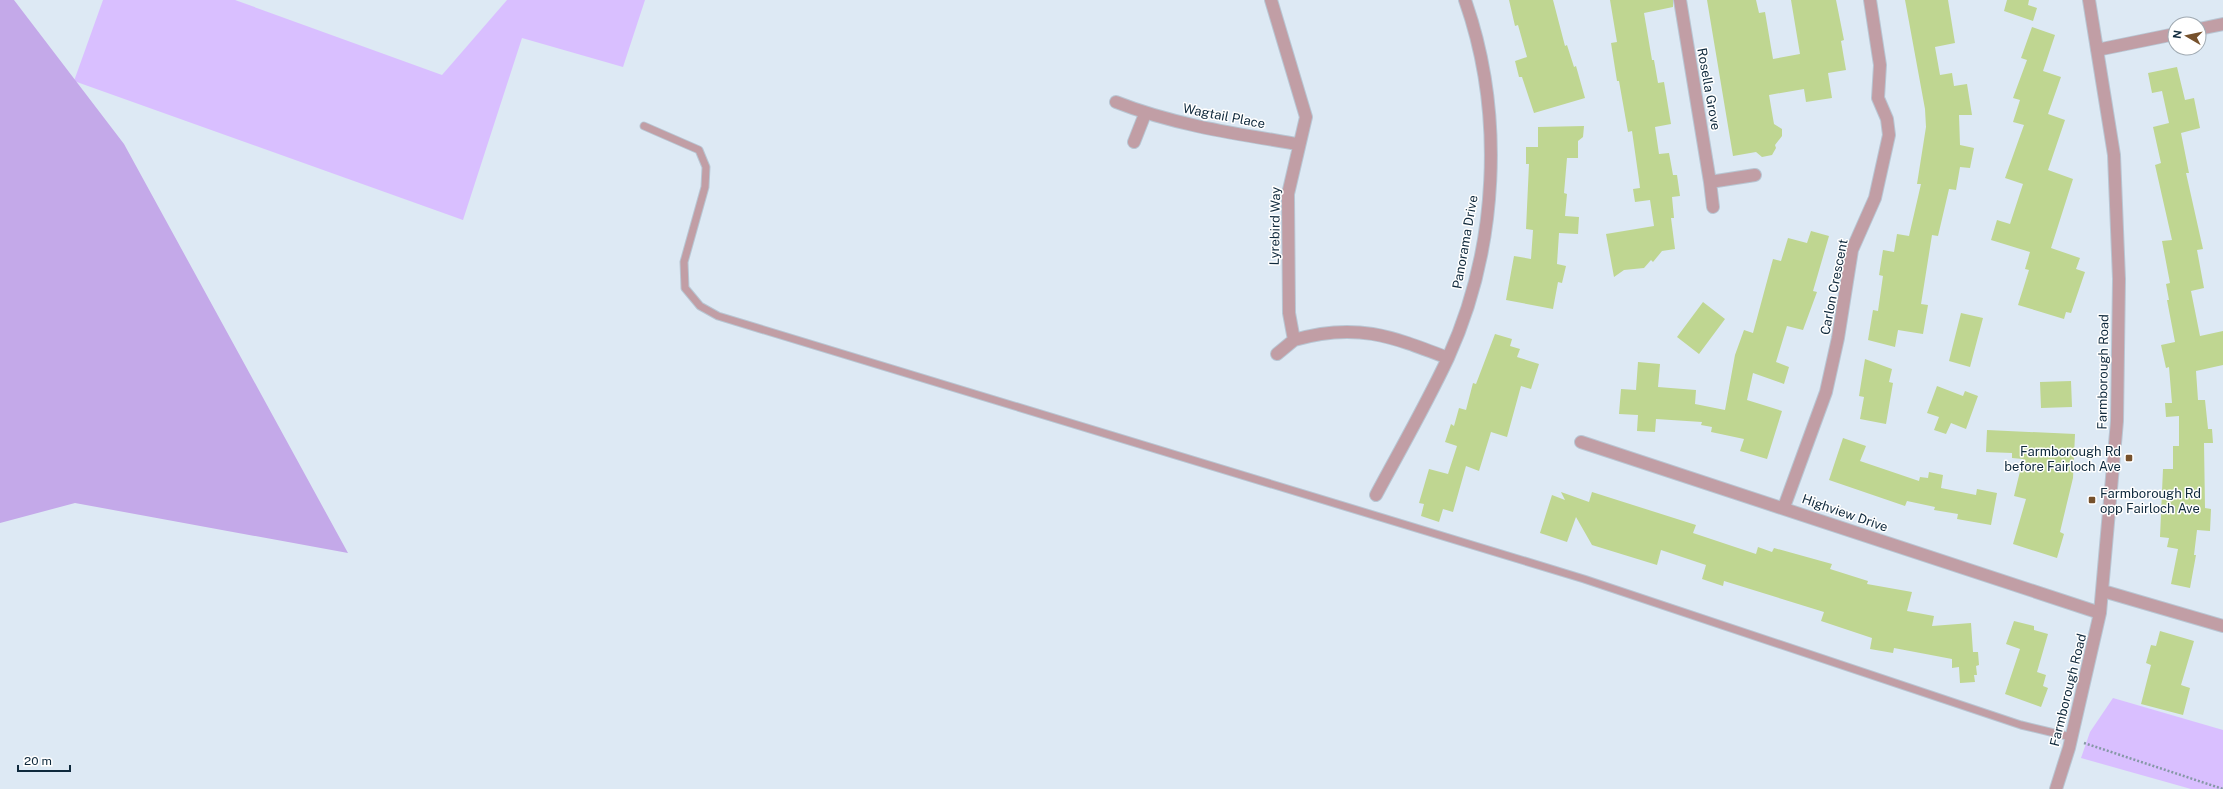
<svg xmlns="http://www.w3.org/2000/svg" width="2223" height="789" font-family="'Public Sans',sans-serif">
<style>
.green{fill:#d9bfff}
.forest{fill:#c4a9e9}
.building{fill:#bfd691}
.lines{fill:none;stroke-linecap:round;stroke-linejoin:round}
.service-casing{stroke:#b8c6d3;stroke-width:9}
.minor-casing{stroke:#b8c6d3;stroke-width:14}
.path{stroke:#8698a6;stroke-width:2.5;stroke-dasharray:2 2;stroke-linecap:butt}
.service{stroke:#c19ea5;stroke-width:7}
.minor{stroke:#c19ea5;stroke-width:12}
.poi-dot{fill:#76512c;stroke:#fff;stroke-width:1.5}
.labels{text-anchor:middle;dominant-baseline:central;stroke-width:3;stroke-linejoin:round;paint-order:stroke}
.street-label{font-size:13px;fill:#0f293c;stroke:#fff}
.poi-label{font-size:13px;fill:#0f293c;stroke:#fff;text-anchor:end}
</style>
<rect width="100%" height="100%" fill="#dde9f4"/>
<path class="green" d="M103 0H235L442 75 507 0H645L623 67 522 38 463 220 74 81Z
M2113 698 2223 730V789H2191L2081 758 2090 732Z"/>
<path class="forest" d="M0 0H14L124 144 348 553 75 503 0 523Z"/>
<path class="building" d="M1509 0H1553L1565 46 1567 45 1574 67 1576 66 1585 98 1534 113 1522 77H1519L1515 61 1527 57 1518 25 1515 26Z
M1610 0H1673V7L1644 13 1652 60H1654L1658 83 1664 82 1671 124 1655 127 1659 154 1669 153 1673 175H1677L1680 196 1672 197 1674 218H1671L1675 249 1662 251 1653 262 1651 260 1644 268 1624 270 1614 277 1606 234 1654 226 1650 200 1635 202 1633 189 1640 188 1639 180 1632 131 1628 132 1619 81H1617L1611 43 1617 42Z
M1707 0H1756L1759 13 1765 12 1773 59 1800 54 1791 0H1836L1844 40 1841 41 1846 70 1828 73 1832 98 1806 102 1804 89 1769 95 1774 124 1782 129V136L1775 145 1776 148 1772 155 1762 157 1756 152 1733 156Z
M1905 0H1948L1955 43 1935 47 1940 75 1952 73 1954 86 1967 84 1972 115H1959L1960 145 1974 148 1970 168 1960 167 1956 190 1949 189 1938 236 1932 235 1921 304 1928 305 1923 334 1898 330 1895 347 1868 340 1873 310 1878 311 1883 276 1879 275 1883 250 1894 252 1897 234 1909 236 1921 184H1917L1926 127 1925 109Z
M2007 0H2029L2028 5 2037 8 2033 21 2004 11Z
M2032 27 2055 35 2043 71 2061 77 2048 114 2065 120 2048 170 2073 179 2051 248 2080 258 2076 269 2085 272 2071 313 2066 312 2064 319 2018 305 2029 270 2025 269 2030 252 1991 240 1997 220 2010 224 2023 184 2005 178 2024 125 2013 122 2020 100 2013 98 2027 60 2021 58Z
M2177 67 2185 100 2194 98 2200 128 2181 133 2189 173H2186L2203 249 2197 250 2204 288 2191 291 2200 336 2223 331V365L2196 371 2198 400H2205L2208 429H2212L2213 443H2204L2205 508 2211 509 2210 531 2197 530 2194 555H2196L2190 588 2171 584 2178 549 2167 547 2169 538 2160 537 2163 469H2173V446H2179V416L2166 417 2165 403H2172L2169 367 2166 368 2161 345 2175 342 2167 300H2169L2166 284 2170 283 2162 241 2172 240 2155 165 2161 163 2153 127 2169 123 2162 91 2152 93 2148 73Z
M1584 126 1583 137 1578 141V158H1567L1564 193 1567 194 1565 216 1579 217 1578 234 1559 233 1557 264 1566 266 1562 283 1558 282 1553 309 1506 300 1514 256 1531 259 1533 230 1526 229 1529 164H1526V147H1538V127Z
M1811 231 1829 236 1813 291 1817 292 1803 330 1787 326 1776 362 1789 367 1784 384 1753 373 1747 400 1782 411 1767 459 1740 451 1744 439 1711 432 1712 427 1701 425 1702 422 1656 419 1655 432 1637 431 1638 415 1619 414 1621 389 1636 390 1638 362 1660 364 1658 387 1696 390 1695 404 1725 410 1735 355 1744 330 1753 333 1773 259 1781 261 1788 238 1807 243Z
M1703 302 1725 319 1699 354 1677 337Z
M1961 313 1983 318 1970 367 1949 361Z
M1495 334 1512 339 1510 346 1520 349 1517 357 1539 364 1531 389 1521 386 1507 437 1491 432 1479 471 1466 466 1453 512 1443 509 1439 522 1421 516 1424 504 1419 503 1429 469 1448 474 1457 446 1445 442 1451 424 1454 426 1459 408 1466 410 1473 383 1476 384Z
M1865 359 1892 369 1889 382 1893 383 1886 424 1860 419 1864 397 1859 396Z
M2071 381 2072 407 2041 408 2040 382Z
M1937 386 1963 396 1965 391 1978 396 1966 429 1951 423 1946 434 1934 430 1939 417 1927 413Z
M1987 430 2075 434 2073 478 2060 532 2064 534 2057 558 2013 544 2026 499 2014 496 2023 459 2012 458V453L1986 452Z
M1843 438 1866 446 1860 461 1919 481 1920 477 1928 478 1929 472 1943 475 1941 488 1976 495 1977 489 1997 493 1991 525 1957 519 1958 514 1934 510 1935 507 1907 501 1905 506 1829 480Z
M1561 492 1589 502 1592 492 1696 525 1693 533 1756 554 1758 547 1772 552 1774 548 1832 564 1830 569 1868 581 1867 584 1912 592 1907 611 1934 616 1932 626 1971 623 1973 652H1978L1979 665 1976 666 1977 675H1974L1975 682 1960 683 1959 667 1952 668V659L1894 648 1893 653 1870 649 1872 638 1821 621 1824 612 1724 581 1723 586 1702 579 1706 565 1661 550 1657 565 1592 545 1576 517 1567 542 1540 533 1552 495 1565 500Z
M2014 621 2034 626V630L2048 634 2037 672 2046 675 2043 686 2048 688 2041 707 2005 694 2020 649 2006 644Z
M2160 631 2194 641 2181 685 2190 688 2183 715 2141 704 2151 665 2146 663 2151 645 2156 646Z"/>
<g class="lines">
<g class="service-casing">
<path id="service" d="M644 126 699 150 706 167 705 187 684 262 685 288 700 306 718 316 1584 579 2021 725 2071 737"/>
</g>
<g class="minor-casing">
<path id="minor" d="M1271 0 1306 117 1288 194 1289 313 1294 340C1355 322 1391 336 1448 358
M1680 0 1710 182 1713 207
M2199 29 2223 24
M2097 50 2175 34
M1116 102C1174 125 1237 134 1298 144
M1134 142 1145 114
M1710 182 1755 175
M1277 354 1294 340
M1581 442 2100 613
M1376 495C1400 450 1426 405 1448 358 1498 248 1505 114 1465 0
M1784 507 1826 392 1838 338 1852 250 1875 198 1889 135 1887 119 1878 98 1880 65 1870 0
M2103 591 2223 626
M2056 789 2069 748 2100 613 2117 421 2119 279 2114 155 2089 0"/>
</g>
<path class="path" d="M2084 743 2223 789"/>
<use href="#service" class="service"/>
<use href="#minor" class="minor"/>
</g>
<g class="poi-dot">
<rect x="2125" y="454" width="8" height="8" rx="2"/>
<rect x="2088" y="496" width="8" height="8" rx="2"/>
</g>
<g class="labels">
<g class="street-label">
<text transform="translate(1709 89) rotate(80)">Rosella Grove</text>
<text transform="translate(1224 116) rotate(11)">Wagtail Place</text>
<text transform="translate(1275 226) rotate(-89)">Lyrebird Way</text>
<text transform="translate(1465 242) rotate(-80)">Panorama Drive</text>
<text transform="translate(1834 287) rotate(-79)">Carlon Crescent</text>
<text transform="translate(2103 372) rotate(-89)">Farmborough Road</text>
<text transform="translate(1845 513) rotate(19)">Highview Drive</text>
<text transform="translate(2068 690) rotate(-76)">Farmborough Road</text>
</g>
<g class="poi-label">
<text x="2121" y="451">Farmborough Rd<tspan x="2121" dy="15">before Fairloch Ave</tspan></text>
<text x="2100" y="493" text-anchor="start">Farmborough Rd<tspan x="2100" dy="15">opp Fairloch Ave</tspan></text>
</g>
</g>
<g transform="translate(2187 36) rotate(279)"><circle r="19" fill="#ffffff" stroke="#9fa9b1"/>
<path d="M0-3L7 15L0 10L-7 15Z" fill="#76512c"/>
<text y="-6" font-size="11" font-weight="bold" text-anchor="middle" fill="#0f293c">N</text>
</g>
<path d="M18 765v6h52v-6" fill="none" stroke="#0f293c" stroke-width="2"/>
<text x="24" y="765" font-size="12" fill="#0f293c" stroke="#ffffff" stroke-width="3" paint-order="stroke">20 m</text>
</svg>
